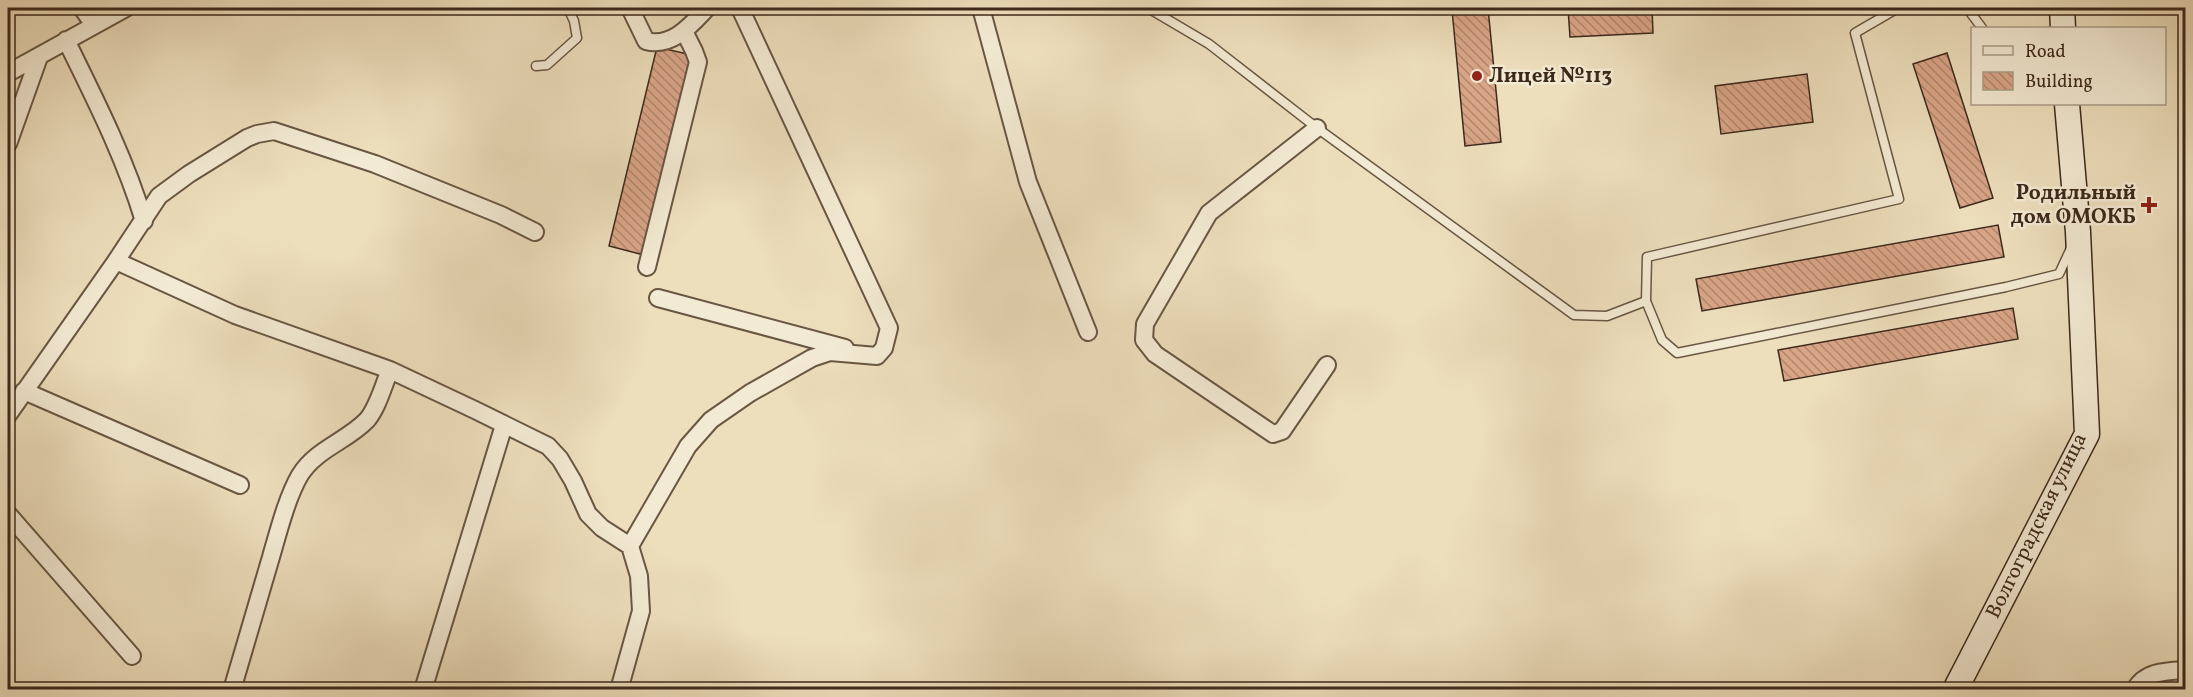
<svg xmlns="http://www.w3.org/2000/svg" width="2193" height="697" font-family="Vollkorn,serif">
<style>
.building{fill:url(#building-back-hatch);stroke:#3d291b;stroke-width:1.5}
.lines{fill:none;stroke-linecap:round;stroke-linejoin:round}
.lane-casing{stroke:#695643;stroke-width:11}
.street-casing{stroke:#695643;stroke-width:20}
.secondary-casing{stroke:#3d291b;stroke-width:27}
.lane{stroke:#f3ead3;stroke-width:8}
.street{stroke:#f3ead3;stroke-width:16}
.secondary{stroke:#f3ead3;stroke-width:24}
.poi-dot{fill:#8f2418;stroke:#f3ead3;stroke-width:2}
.labels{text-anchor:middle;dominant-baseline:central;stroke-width:5;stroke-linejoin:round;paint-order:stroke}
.poi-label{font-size:21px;font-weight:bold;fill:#3d291b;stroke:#f3ead3;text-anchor:start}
.street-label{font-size:21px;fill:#3d291b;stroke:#f3ead3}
</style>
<defs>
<pattern id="building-back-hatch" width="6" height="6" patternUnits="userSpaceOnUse" patternTransform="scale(1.5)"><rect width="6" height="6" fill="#d9a587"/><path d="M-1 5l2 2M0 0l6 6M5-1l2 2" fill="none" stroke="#b1866e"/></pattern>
</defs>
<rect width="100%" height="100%" fill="#eddebc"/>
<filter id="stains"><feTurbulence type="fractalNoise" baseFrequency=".00333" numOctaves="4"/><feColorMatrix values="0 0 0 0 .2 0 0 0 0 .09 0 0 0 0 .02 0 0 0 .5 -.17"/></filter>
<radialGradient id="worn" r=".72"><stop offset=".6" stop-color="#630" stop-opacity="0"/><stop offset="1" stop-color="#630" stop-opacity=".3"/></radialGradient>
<path class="building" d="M1474 8H1488L1501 142 1465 146 1452 10Z
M1568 8H1652L1653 33 1570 37Z
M657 47 692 55 644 255 609 246Z
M1947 53 1993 198 1960 208 1913 64Z
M1807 74 1813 122 1721 134 1715 86Z
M1998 225 2004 257 1702 311 1696 279Z
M2013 308 2018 339 1784 381 1778 350Z
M8 383 15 387 8 402Z"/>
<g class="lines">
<g class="lane-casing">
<path id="lane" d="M1148 8 1209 44 1317 128 1574 315 1607 316 1646 301
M1898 8 1855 33 1899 199 1647 257 1646 301 1662 340 1677 353 2006 287 2059 274 2072 246
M1967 8 1982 28
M536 66 547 65 577 38 574 21 568 8"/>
</g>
<g class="street-casing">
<path id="street" d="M82 8 94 25
M630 8 646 41C672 48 691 25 707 8
M981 8 1028 182 1088 332
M66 40C95 99 125 158 144 221
M8 73 126 8
M1317 128 1209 213 1145 324 1144 340 1155 354 1273 434 1282 431 1327 365
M8 144 39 57
M116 261 235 315 390 370 475 410 548 446 560 459 573 481 588 514 602 528 630 546
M647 267 698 62 694 51 684 31
M658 298 845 348
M24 391 240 485
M8 415 116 261 159 196 189 174 247 138 257 134 274 131 375 164 501 215 535 232
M8 514 132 656
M232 690C245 645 258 601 271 557 278 533 287 497 300 475 316 449 347 441 367 420 378 407 383 386 390 370
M423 690 504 425
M619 690 641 611 639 576 630 546 688 446 711 420 750 393 812 358 830 352 877 356 884 348 889 328 740 8
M2135 690C2144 671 2167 671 2186 670"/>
</g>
<g class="secondary-casing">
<path id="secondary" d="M2062 8 2063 28
M1955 690 2087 434 2078 232 2067 104"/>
</g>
<use href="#lane" class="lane"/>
<use href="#street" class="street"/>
<use href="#secondary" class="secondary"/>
</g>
<g class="poi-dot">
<circle cx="1477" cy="76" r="6"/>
<path d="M2146 196h6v6h6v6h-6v6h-6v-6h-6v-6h6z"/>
</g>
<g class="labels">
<g class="poi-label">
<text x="1489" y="76">Лицей №113</text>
<text x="2136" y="193" text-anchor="end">Родильный<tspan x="2136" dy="24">дом ОМОКБ</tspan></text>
</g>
<g class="street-label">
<text transform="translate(2037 526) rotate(-64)">Волгоградская улица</text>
</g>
</g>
<rect width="2193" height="697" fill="none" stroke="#eddebc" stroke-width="30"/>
<rect x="9" y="9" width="2175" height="679" fill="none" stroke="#3d291b" stroke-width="3"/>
<rect x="15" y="15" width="2163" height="667" fill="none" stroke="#3d291b" stroke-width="1.5"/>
<rect x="1971" y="27" width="195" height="78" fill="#f3ead3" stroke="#aa9d89" stroke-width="1.5"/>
<rect x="1983" y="46" width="30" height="9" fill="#f3ead3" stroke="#aa9d89" stroke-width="1.5"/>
<text x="2025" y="57" font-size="18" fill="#3d291b">Road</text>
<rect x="1983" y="72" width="30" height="18" fill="url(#building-back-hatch)" stroke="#aa9d89" stroke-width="1.5"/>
<text x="2025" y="87" font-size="18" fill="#3d291b">Building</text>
<rect width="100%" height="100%" filter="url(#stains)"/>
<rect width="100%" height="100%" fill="url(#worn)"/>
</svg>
